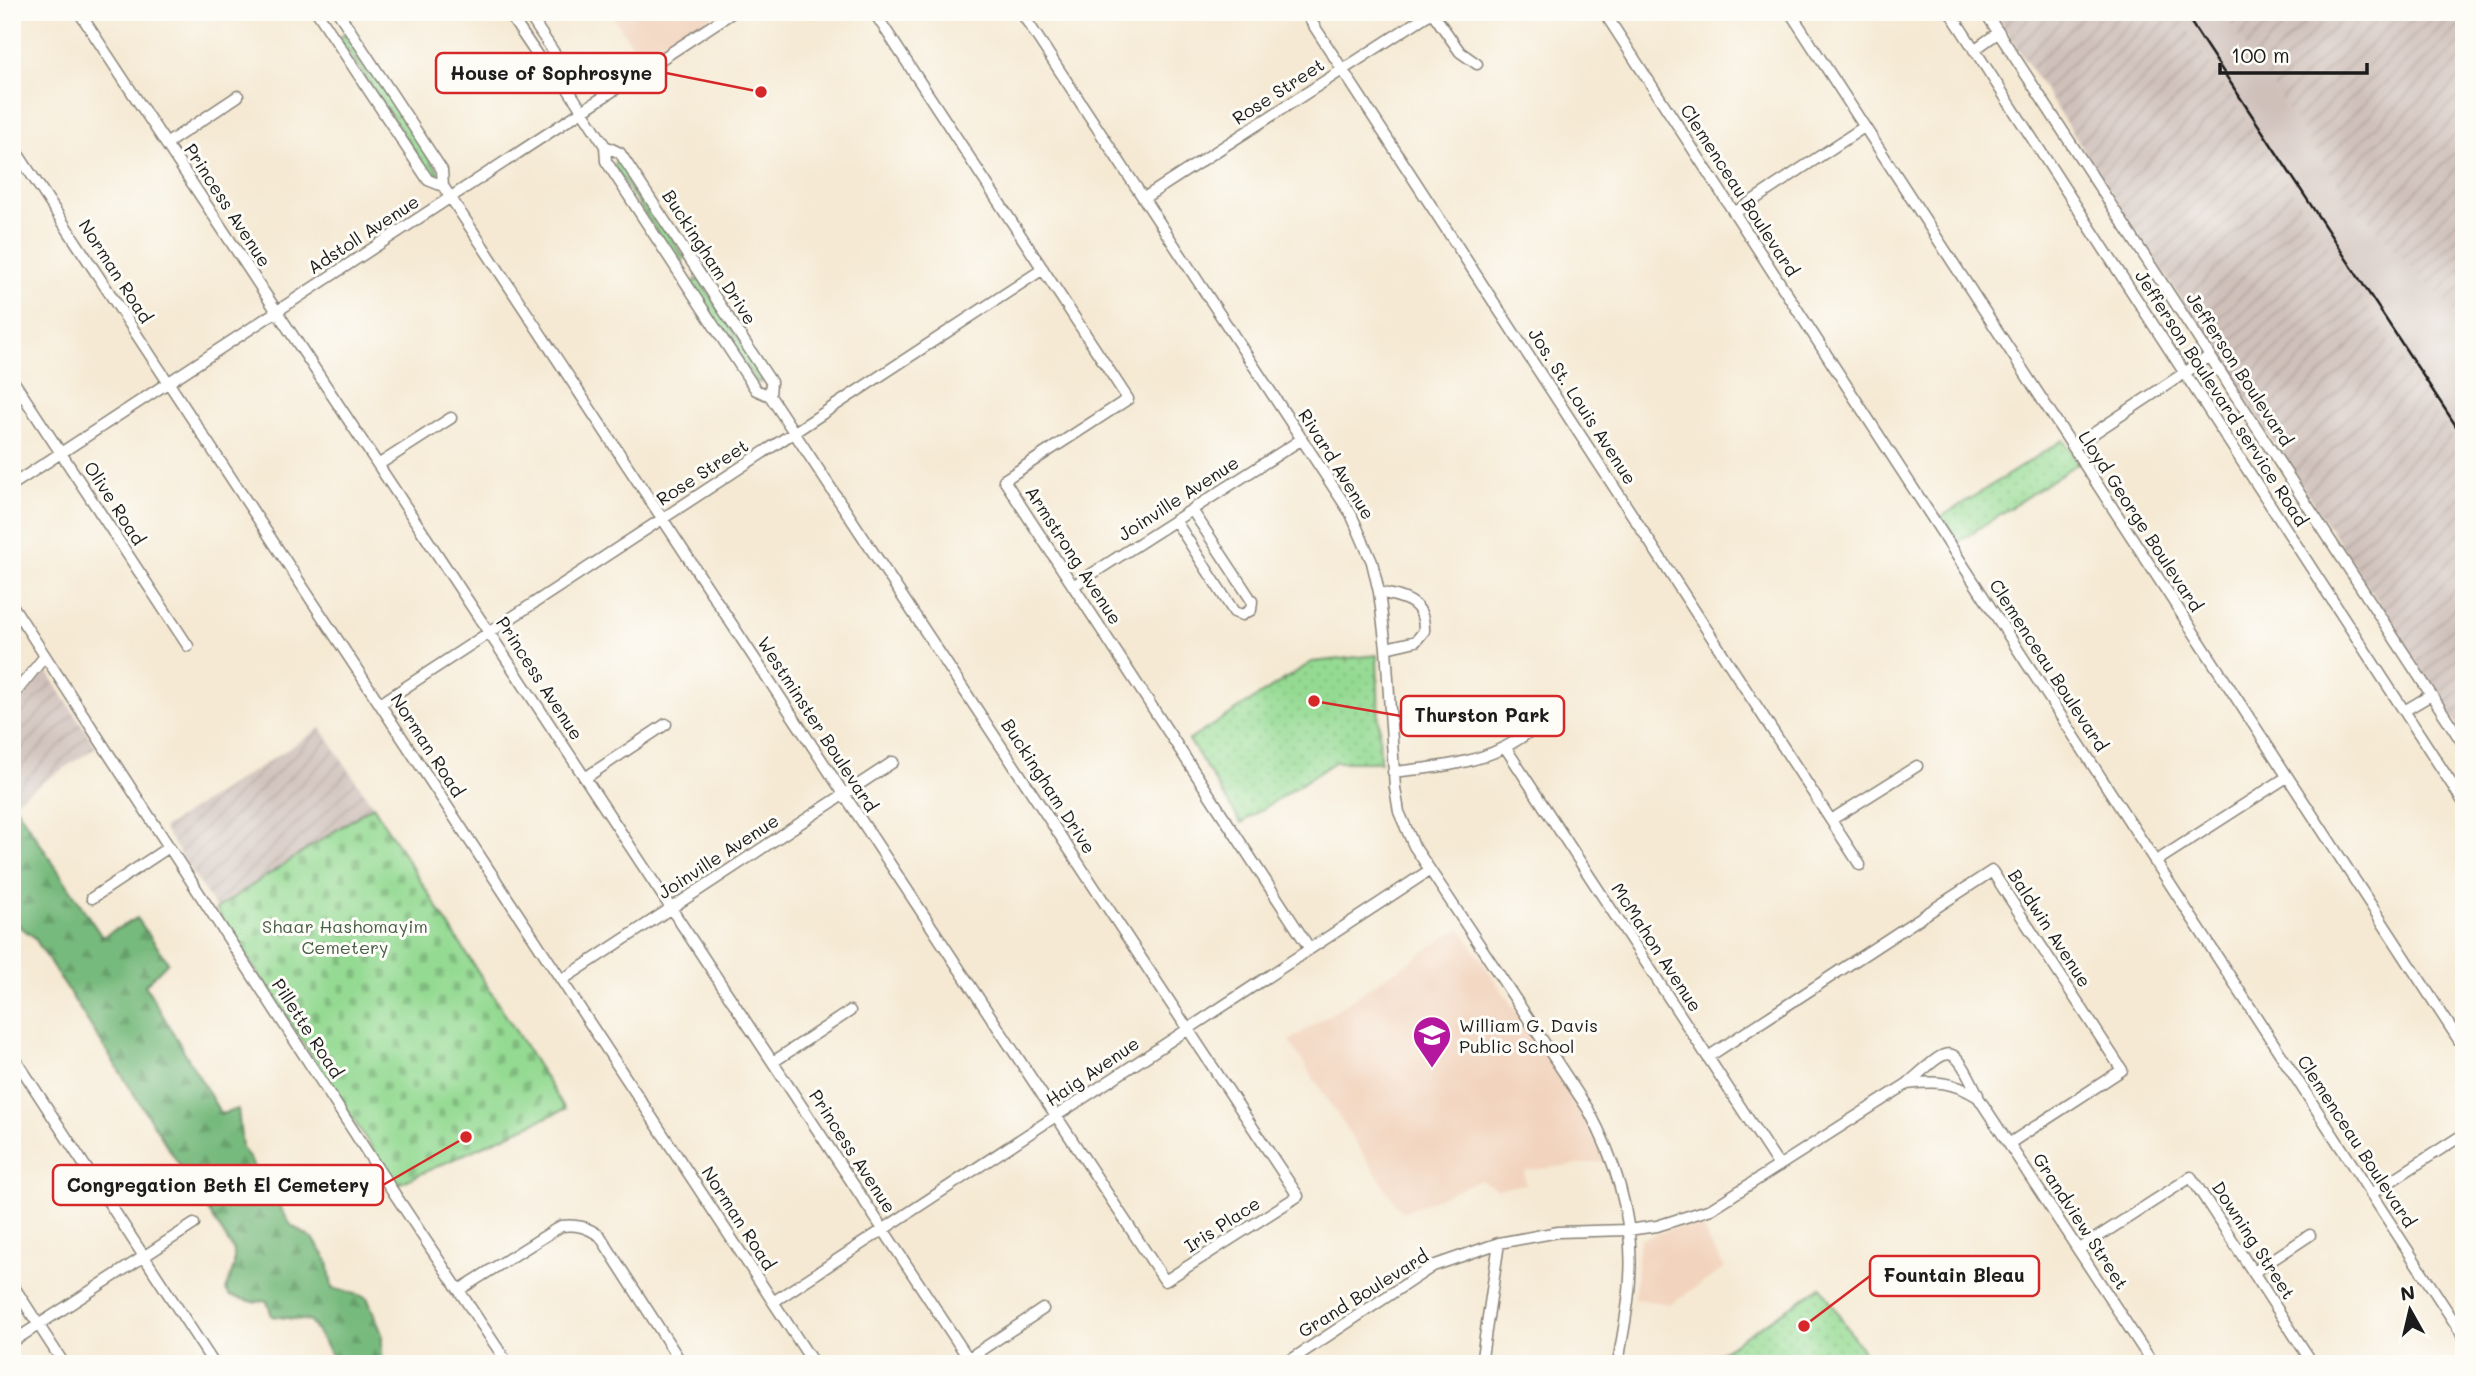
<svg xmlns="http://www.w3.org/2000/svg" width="2476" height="1376" font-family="Mali,sans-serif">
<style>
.built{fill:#f2d4be}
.industrial{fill:url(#industrial-furrows)}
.railway{fill:#cfc0ba}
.grass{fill:url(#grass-dots);stroke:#587b58;stroke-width:2}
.forest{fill:url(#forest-firs);stroke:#4a6b4c;stroke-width:2}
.cemetery{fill:url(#cemetery-stones);stroke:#587b58;stroke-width:2}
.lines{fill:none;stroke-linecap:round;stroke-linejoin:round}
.minor-casing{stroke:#888278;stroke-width:13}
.minor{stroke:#fff;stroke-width:10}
.rail{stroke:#1c1c1c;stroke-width:2.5}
.labels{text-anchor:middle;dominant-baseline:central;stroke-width:6;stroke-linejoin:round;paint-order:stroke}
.street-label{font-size:18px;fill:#1c1c1c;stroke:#fdfcf7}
.park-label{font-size:18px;fill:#465e46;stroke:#fdfcf7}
.poi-label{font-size:18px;fill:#1c1c1c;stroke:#fdfcf7;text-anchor:start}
.leader{fill:none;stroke:#d62828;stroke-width:2.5}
.callout-dot{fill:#d62828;stroke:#fdfcf7;stroke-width:2.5}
.callout{fill:#fdfcf7;stroke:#d62828;stroke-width:2.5}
.callout-label{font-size:19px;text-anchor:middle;font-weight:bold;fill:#1c1c1c}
</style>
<defs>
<pattern id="industrial-furrows" width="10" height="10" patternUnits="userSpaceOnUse" patternTransform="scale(1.75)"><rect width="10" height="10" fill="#cfc0ba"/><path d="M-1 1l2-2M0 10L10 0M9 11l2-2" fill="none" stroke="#b1a49f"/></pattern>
<pattern id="grass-dots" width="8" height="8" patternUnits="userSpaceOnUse" patternTransform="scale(1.75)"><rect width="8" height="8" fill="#94da93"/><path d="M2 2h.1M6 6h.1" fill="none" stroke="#7fba7e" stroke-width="1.8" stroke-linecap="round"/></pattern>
<pattern id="forest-firs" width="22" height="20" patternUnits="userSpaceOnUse" patternTransform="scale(1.75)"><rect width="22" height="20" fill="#77ba7d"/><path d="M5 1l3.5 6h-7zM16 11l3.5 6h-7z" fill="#669f6b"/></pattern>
<pattern id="cemetery-stones" width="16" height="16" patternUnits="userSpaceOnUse" patternTransform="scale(1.75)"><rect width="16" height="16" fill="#94da93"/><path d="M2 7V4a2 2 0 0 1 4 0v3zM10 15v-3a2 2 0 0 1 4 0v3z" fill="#7fba7e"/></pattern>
</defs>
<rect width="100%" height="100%" fill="#fdfcf7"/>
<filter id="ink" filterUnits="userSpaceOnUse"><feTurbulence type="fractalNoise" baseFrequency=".0143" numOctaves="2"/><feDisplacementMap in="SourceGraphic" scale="14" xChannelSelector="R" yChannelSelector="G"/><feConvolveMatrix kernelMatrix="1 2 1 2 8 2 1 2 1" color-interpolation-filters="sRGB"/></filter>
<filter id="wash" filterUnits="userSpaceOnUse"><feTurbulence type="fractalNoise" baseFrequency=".00686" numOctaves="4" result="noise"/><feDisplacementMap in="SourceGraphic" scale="28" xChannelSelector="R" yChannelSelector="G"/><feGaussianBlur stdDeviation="1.57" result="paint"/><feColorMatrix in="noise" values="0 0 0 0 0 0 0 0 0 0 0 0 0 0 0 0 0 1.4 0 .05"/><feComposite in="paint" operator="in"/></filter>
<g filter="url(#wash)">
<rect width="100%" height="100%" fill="#f5e9d3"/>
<path class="built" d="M610 12H718L643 62Z
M1460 928 1574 1098 1606 1161 1524 1171 1526 1184 1497 1189 1481 1180 1402 1213 1289 1041Z
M1701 1220 1709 1243 1725 1268 1671 1304 1634 1299 1640 1239Z"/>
<path class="industrial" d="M1994 12H2177L2464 453V735Z
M2222 12H2464V324L2347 199Z
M47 671 96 747 13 802 12 711Z
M321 728 373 806 216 909 163 828Z"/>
<path class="railway" d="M2177 12H2222L2347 199 2464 324V453Z"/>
<path class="grass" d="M344 33 348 35 438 171 437 175 432 177 340 39Z
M617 160 622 162 684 258 683 261 680 263 676 261 614 166Z
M696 279 700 281 764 378 760 383 756 381 692 285Z
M2063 440 2078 463 1958 542 1941 517Z
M1377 655 1380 762H1335L1241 823 1189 740 1312 662Z
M1821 1287 1871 1364H1702Z"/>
<path class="forest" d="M12 801 102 937 137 918 168 962 145 985 221 1114 238 1109 242 1147 291 1225 314 1240 328 1261 332 1288 367 1297 382 1334V1364H337L310 1321 272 1316 267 1301 254 1302 230 1296 226 1290 234 1266V1251L34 937 12 921Z"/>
<path class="cemetery" d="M373 806 565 1109 396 1185 216 909Z"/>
</g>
<g filter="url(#ink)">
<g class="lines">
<g class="minor-casing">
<path id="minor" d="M79 12 972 1364
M317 12 428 180 443 186
M338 12 442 170 443 186 1165 1281 1298 1196 770 396 756 390 606 161 605 146 557 72 543 64 508 12
M527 12 557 57V72
M874 12 1128 399 1004 480 1310 949
M1021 12 1351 514 1372 562 1379 592 1386 648 1395 788 1399 812 1414 846 1430 870 1588 1109C1616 1161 1634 1218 1630 1278 1629 1307 1622 1336 1618 1364
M1305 12 1860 865
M1432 12 1460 52 1477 64
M1604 12 2464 1337
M1790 12 2464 1048
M1950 12 2464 803
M1985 12 2464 745
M1974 50 1999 32
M166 144 238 96
M12 145 814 1364
M605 146 620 153 771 382 770 396
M1144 198 1432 12
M1734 213 1864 127
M12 379 188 646
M2073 447 2210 356
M378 465 451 418
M12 485 733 12
M1175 520 1234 612 1242 615 1251 610 1252 601 1192 510
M1073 586 1302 439
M1379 592C1404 598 1425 600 1424 631L1416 641 1386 648
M12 605 380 1172 508 1364
M12 697 45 656
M380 704 1043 269
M2404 711 2431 695
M1505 747 1779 1166
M1393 772C1431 768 1471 765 1505 747 1523 738 1539 725 1555 713
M585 778 666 724
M1831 820 1917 766
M2155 862 2287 777
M92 898 169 847
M562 980 893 762
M12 1054 214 1364
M1708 1057 1992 871 2122 1070 2010 1143
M773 1062 850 1011
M1907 1084C1950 1047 1951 1038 1978 1095
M2371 1194 2464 1134
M2079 1249 2191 1177 2313 1364
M2254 1272 2310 1235
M12 1284 64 1364
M459 1290 561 1226C577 1224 587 1227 600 1236L682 1364
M773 1302 1430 870
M12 1342 194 1224
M969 1358 1043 1309
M1285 1364 1433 1266 1499 1243 1558 1232 1628 1230 1657 1226 1711 1209 1907 1084C1936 1081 1952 1081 1978 1097L2153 1364
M1481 1364 1499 1243"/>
</g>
<use href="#minor" class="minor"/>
<path class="rail" d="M2184 12 2464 438"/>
</g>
</g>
<defs>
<g id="school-pin" transform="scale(2.0125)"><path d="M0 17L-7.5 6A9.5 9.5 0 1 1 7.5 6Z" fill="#b5179e" stroke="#fdfcf7"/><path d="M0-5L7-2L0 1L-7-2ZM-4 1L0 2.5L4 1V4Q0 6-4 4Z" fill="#fff"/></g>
</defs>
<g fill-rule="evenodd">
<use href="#school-pin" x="1432" y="1035"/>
</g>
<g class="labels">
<g class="street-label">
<text transform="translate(1278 91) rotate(-33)">Rose Street</text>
<text transform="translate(1740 190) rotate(57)">Clemenceau Boulevard</text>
<text transform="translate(228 205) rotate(57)">Princess Avenue</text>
<text transform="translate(363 234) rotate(-33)">Adstoll Avenue</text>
<text transform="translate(710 257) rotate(57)">Buckingham Drive</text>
<text transform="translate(116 271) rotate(57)">Norman Road</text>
<text transform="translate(2240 369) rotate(57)">Jefferson Boulevard</text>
<text transform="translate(2222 398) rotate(57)">Jefferson Boulevard service Road</text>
<text transform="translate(1583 406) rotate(57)">Jos. St. Louis Avenue</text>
<text transform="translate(1337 464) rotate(58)">Rivard Avenue</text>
<text transform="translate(702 472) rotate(-33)">Rose Street</text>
<text transform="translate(1178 498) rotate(-33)">Joinville Avenue</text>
<text transform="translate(115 503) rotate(57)">Olive Road</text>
<text transform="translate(2141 521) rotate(57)">Lloyd George Boulevard</text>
<text transform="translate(1074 555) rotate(57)">Armstrong Avenue</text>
<text transform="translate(2049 665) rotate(57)">Clemenceau Boulevard</text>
<text transform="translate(540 678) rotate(57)">Princess Avenue</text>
<text transform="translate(818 724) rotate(57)">Westminster Boulevard</text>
<text transform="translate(428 745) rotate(57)">Norman Road</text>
<text transform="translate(1049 786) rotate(57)">Buckingham Drive</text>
<text transform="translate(718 856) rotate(-33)">Joinville Avenue</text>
<text transform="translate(2050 928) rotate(57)">Baldwin Avenue</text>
<text transform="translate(1657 947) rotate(57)">McMahon Avenue</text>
<text transform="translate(308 1028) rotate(57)">Pillette Road</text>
<text transform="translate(1092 1071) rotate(-34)">Haig Avenue</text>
<text transform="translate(2357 1141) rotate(57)">Clemenceau Boulevard</text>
<text transform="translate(853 1151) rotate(57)">Princess Avenue</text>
<text transform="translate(739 1218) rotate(57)">Norman Road</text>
<text transform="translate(2081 1221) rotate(57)">Grandview Street</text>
<text transform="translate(1222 1224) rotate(-33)">Iris Place</text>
<text transform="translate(2254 1240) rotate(57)">Downing Street</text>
<text transform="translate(1363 1293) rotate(-32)">Grand Boulevard</text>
</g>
<g class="park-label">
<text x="345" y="926">Shaar Hashomayim<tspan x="345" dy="21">Cemetery</tspan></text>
</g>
<g class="poi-label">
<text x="1459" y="1025">William G. Davis<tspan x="1459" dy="21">Public School</tspan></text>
</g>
</g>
<path class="leader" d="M761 92L666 73M1314 701L1401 716M466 1137L383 1185M1804 1326L1870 1276"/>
<g class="callout-dot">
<circle cx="761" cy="92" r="7"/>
<circle cx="1314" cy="701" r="7"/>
<circle cx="466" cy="1137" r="7"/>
<circle cx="1804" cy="1326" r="7"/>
</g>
<g class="callout">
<rect x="436" y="53" width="230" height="40" rx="7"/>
<rect x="1401" y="696" width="163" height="40" rx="7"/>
<rect x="53" y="1165" width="330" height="40" rx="7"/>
<rect x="1870" y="1256" width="169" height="40" rx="7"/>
</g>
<g class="callout-label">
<text x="551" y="80">House of Sophrosyne</text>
<text x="1482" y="722">Thurston Park</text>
<text x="218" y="1192">Congregation Beth El Cemetery</text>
<text x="1954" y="1282">Fountain Bleau</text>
</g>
<rect width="2476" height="1376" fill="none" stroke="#fdfcf7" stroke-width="42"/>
<g transform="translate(2410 1310) rotate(352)" stroke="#fdfcf7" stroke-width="5" paint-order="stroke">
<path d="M0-5L12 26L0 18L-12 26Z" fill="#1c1c1c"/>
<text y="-10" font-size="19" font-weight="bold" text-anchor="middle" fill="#1c1c1c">N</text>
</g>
<path d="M2220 63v10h147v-10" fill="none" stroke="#1c1c1c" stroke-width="3.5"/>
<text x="2231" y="63" font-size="21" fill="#1c1c1c" stroke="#fdfcf7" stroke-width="5" paint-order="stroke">100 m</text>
</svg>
